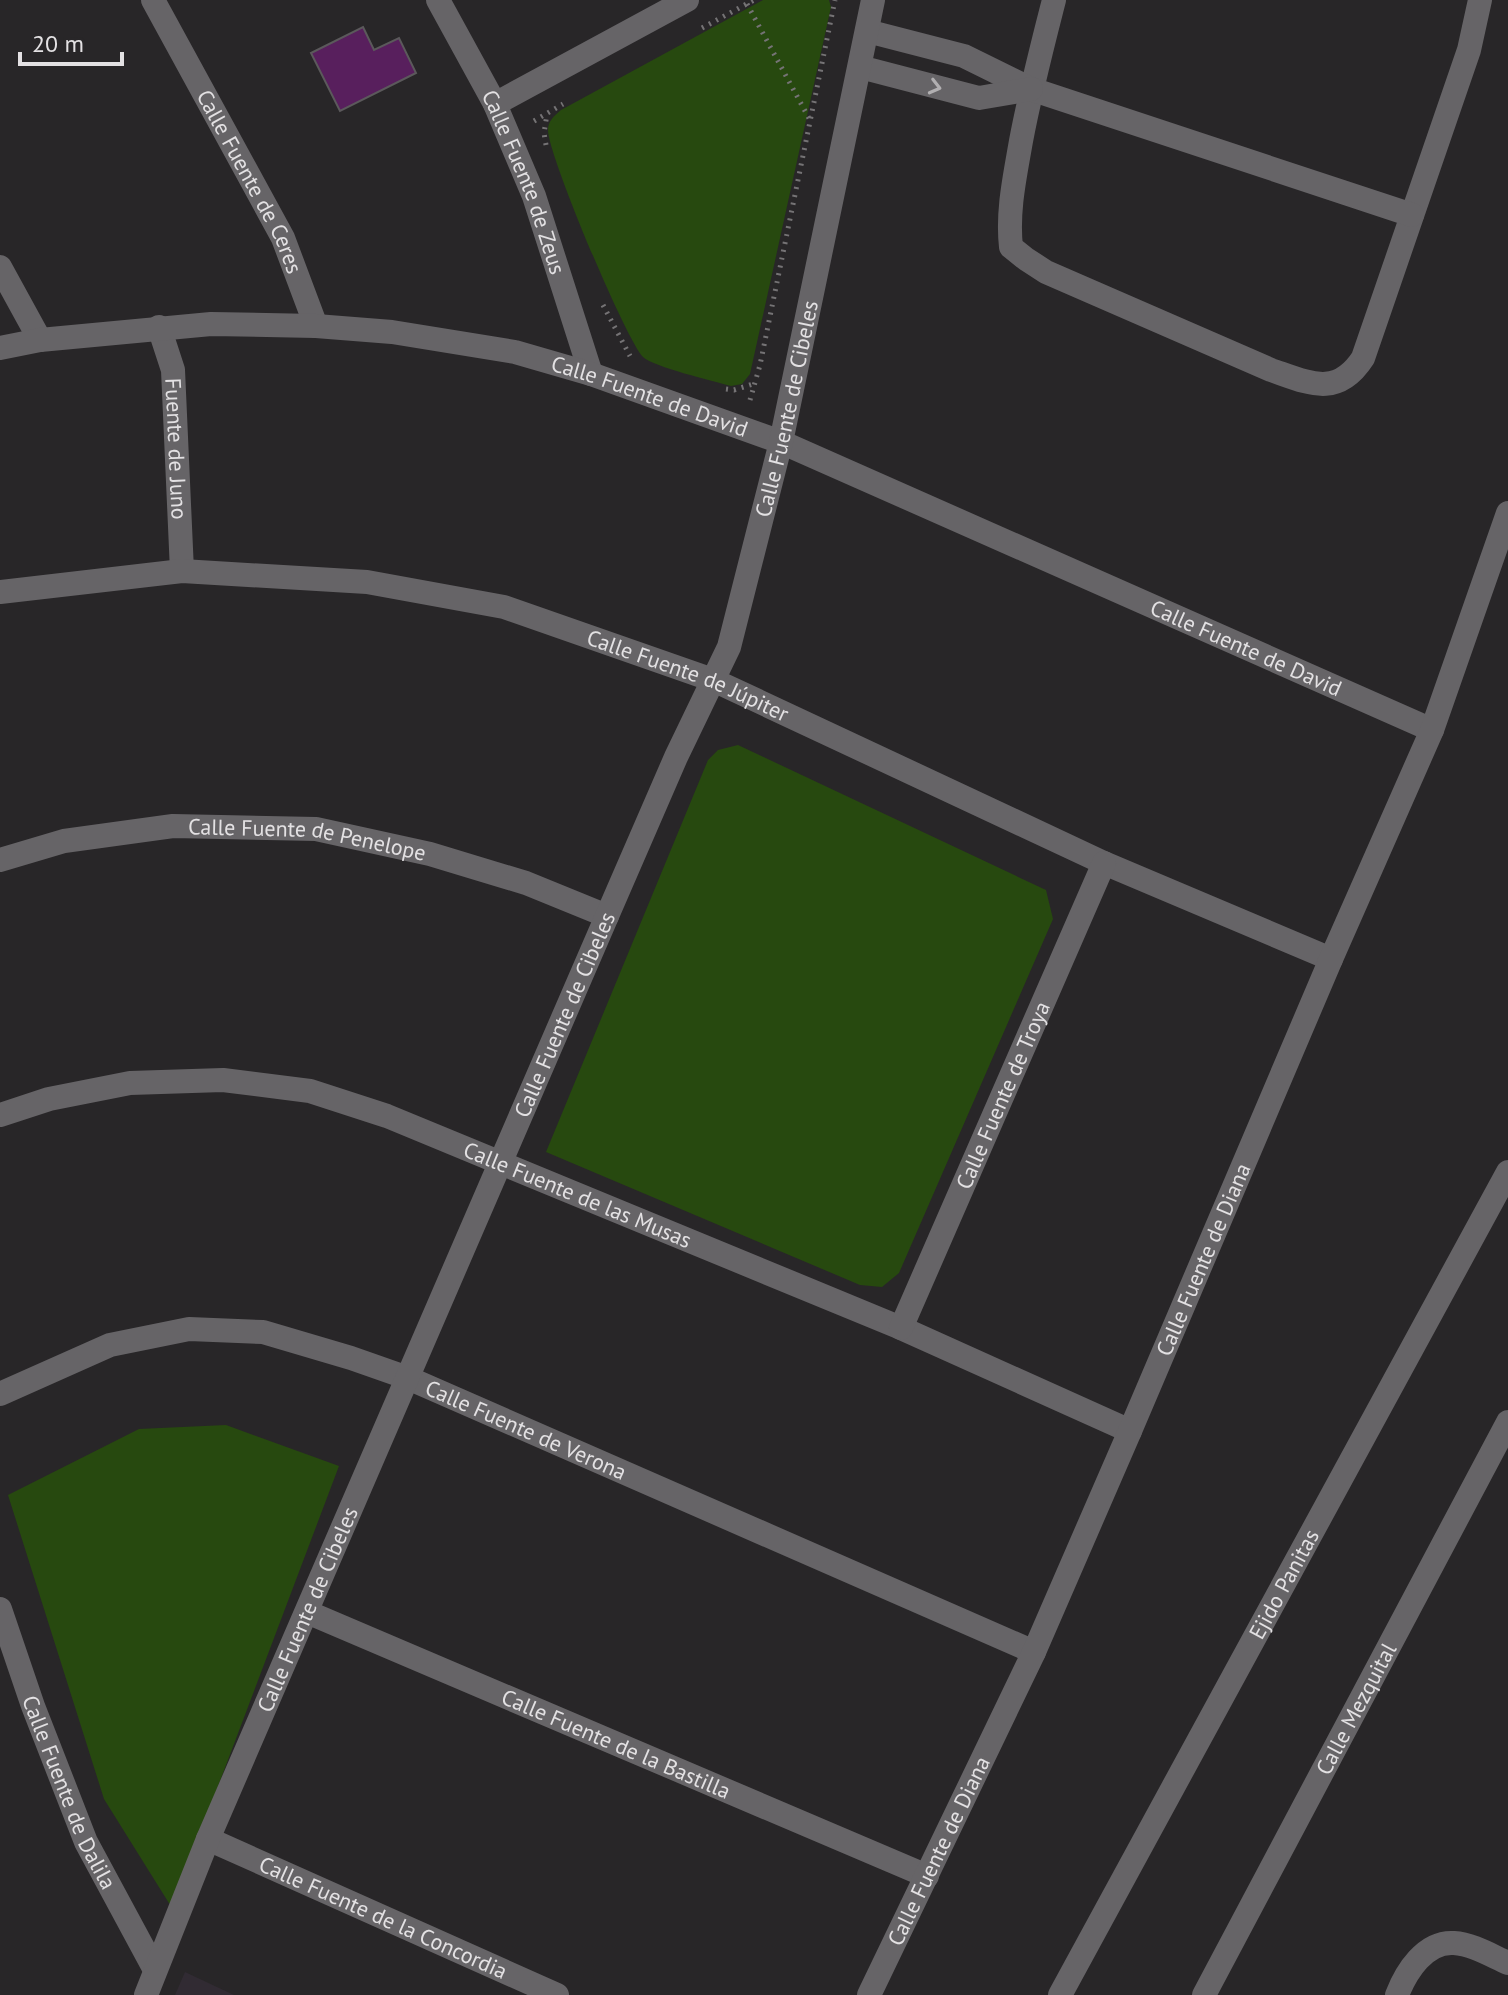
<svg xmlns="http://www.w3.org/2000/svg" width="1508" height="1995" font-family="'PT Sans',sans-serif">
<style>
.built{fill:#312b33}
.green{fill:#27490f}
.building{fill:#581f5d;stroke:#5b595b;stroke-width:2}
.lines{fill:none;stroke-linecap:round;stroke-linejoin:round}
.path{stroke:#757375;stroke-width:5;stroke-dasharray:2 6;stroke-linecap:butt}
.street{stroke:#666467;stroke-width:24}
.secondary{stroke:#666467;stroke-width:24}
.oneway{stroke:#b1afb1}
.labels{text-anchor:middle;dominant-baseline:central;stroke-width:6;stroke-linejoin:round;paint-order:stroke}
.street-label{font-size:22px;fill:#e3e1e3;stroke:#282628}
</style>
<rect width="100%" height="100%" fill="#282628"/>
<path class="built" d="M185 1972 234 1995H175Z"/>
<path class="green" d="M763 0H829L831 7 750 374 742 384 731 386C713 381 654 367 643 357 626 340 548 155 548 130 548 121 554 116 561 110Z
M738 745 1046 890 1053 919 899 1273 882 1287 860 1285 546 1152 708 760 718 750Z
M226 1425 339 1466 172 1908 104 1799 8 1495 139 1429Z"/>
<path class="building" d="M363 27 374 50 399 38 416 73 340 111 311 53Z"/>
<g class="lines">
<path class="path" d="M747 4 811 122
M702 28 754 0
M534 121 563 104
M546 145 544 133 547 114
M603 305 630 356
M726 389 734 390 753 384
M750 400 760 365 835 0"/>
<g class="street">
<path id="s1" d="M153 0 283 238 316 326"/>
<path id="s2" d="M438 0 495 104 534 196 591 374"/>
<path d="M1054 0C1042 47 1030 93 1021 141 1015 176 1007 211 1011 247L1026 259 1046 272 1271 370C1309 383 1337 398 1363 358L1469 50 1480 0"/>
<path d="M867 31 964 56 1031 89 1412 215"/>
<path d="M860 67 979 98 1031 89"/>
<path d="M495 104 687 0"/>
<path d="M0 267 40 340"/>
<path id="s3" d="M159 327 173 370 182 571"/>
<path id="s4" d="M0 348 40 340 211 324 316 326 392 332 515 352 591 374 781 442 1432 730"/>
<path id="s5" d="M0 592 182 571 367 582 504 607 713 680 1104 863 1331 959"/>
<path id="s6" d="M0 860 64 841 173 826 316 829 430 854 526 883 607 916"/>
<path id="s7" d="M0 1115 49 1099 130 1083 223 1080 310 1091 387 1116 901 1328 1130 1431"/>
<path id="s8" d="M901 1328 1104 863"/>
<path id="s9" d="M0 1394 110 1345 189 1329 263 1332 351 1358 408 1378 1034 1652"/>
<path id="s10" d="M0 1609 33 1706 86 1842 155 1970"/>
<path id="s11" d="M307 1612 927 1876"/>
<path id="s12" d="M208 1839 557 1995"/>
<path id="s13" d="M869 1995 1034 1652 1130 1431 1331 959 1432 730 1508 513"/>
<path id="s14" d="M1060 1995 1508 1172"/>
<path id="s15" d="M1204 1995 1508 1422"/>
<path d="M1397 1995C1406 1972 1425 1941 1454 1943 1472 1944 1492 1956 1508 1963"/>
</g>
<path class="secondary" id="s16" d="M146 1995 208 1839 607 916 676 757 729 647 781 442 873 0"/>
</g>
<defs><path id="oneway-chevron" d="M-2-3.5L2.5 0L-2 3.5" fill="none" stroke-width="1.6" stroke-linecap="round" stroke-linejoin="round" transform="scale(2)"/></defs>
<use class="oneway" href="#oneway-chevron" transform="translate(935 87) rotate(14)"/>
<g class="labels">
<g class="street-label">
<text stroke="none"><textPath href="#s1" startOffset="206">Calle Fuente de Ceres</textPath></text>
<text stroke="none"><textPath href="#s2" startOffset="202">Calle Fuente de Zeus</textPath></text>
<text stroke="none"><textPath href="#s4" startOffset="660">Calle Fuente de David</textPath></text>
<text stroke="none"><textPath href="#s16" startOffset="1714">Calle Fuente de Cibeles</textPath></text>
<text stroke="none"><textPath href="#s3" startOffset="124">Fuente de Juno</textPath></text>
<text stroke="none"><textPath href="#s4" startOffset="1308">Calle Fuente de David</textPath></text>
<text stroke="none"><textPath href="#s5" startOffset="704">Calle Fuente de Júpiter</textPath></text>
<text stroke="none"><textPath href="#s6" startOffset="312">Calle Fuente de Penelope</textPath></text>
<text stroke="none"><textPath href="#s16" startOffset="1066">Calle Fuente de Cibeles</textPath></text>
<text stroke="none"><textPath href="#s8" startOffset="254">Calle Fuente de Troya</textPath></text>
<text stroke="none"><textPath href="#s7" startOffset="602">Calle Fuente de las Musas</textPath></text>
<text stroke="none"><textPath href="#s13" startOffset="808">Calle Fuente de Diana</textPath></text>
<text stroke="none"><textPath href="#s9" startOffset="556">Calle Fuente de Verona</textPath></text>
<text stroke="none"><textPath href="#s14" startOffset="468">Ejido Panitas</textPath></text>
<text stroke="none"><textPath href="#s16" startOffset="418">Calle Fuente de Cibeles</textPath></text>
<text stroke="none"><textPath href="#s15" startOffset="324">Calle Mezquital</textPath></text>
<text stroke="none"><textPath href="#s11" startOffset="336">Calle Fuente de la Bastilla</textPath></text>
<text stroke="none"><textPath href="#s10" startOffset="196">Calle Fuente de Dalila</textPath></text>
<text stroke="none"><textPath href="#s13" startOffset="160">Calle Fuente de Diana</textPath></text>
<text stroke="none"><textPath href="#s12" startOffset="192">Calle Fuente de la Concordia</textPath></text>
</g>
</g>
<path d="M20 52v12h102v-12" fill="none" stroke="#e3e1e3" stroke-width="4"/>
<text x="32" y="52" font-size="24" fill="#e3e1e3" stroke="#282628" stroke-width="6" paint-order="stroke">20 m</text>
</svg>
